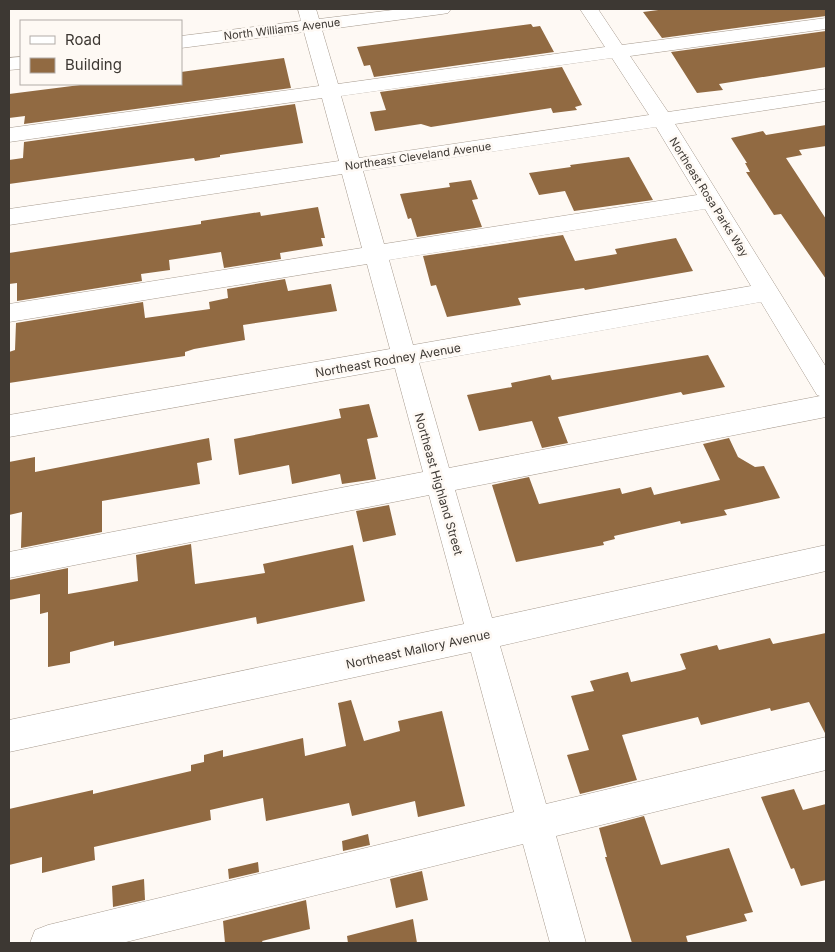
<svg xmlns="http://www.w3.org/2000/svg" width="835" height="952" font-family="Inter,sans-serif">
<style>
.building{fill:#916a42}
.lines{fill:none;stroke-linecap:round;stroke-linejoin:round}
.minor-casing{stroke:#a69a8e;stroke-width:1}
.minor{fill:#fff;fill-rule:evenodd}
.labels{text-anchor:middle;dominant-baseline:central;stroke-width:5;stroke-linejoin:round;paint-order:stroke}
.far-street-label{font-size:11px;fill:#3d3833;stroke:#fef9f4}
.street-label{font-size:12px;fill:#3d3833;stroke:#fef9f4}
</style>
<rect width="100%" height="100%" fill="#fef9f4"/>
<path class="building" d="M666 9H826V16L662 38 643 12Z
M531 24 533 27 540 26 554 52 374 77 370 65 364 66 357 47Z
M826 31V67L719 84 723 90 697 93 671 52Z
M284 58 291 88 24 124 25 116 9 118V94L88 84H181V72Z
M562 67 582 105 575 107 577 110 553 113 551 108 431 127 421 124 375 131 370 112 386 110 380 92Z
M295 104 303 143 220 155V157L195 161 194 158 9 184V160L23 158 24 142Z
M826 125V146L799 150 802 155 786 158 826 219V279L781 214 774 215 746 172H750L745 163H747L731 138 763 131 766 135Z
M629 157 653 200 574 211 565 191 539 195 529 173 571 167 570 165Z
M471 180 478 199 472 200 482 227 417 237 411 218 408 219 400 194 450 187 449 183Z
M318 207 325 238H321L323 246 280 253 281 259 224 268 221 252 169 260 170 270 141 274 142 281 17 301V283L9 284V253L201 224V221L260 212 261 216Z
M563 235 575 261 617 254 615 249 676 238 693 271 585 290 584 288 518 298 521 305 447 317 436 285 431 286 423 256Z
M285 279 288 291 331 284 337 311 243 325 245 340 194 349 185 352V356L9 383V352L15 350 16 323 143 302 145 318 210 309 209 302 228 298 227 289Z
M708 355 725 387 683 395 681 392 558 417 568 443 542 448 532 421 479 431 467 395 512 387 511 383 550 375 552 380Z
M369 404 378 437 367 439 376 479 342 484 340 474 292 484 289 465 239 475 234 439 341 418 339 409Z
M209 438 212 460 197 463 200 484 102 501V532L21 548 22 512 9 515V462L35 457V472Z
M729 438 738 457 755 467 764 466 780 498 724 510 727 515 681 524 680 521 614 536 615 539 603 542 604 545 516 562 492 485 529 477 539 504 620 488 622 494 651 487 654 495 720 480 703 444Z
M389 505 396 535 363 542 356 511Z
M191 544 195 584 265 573 263 564 353 545 365 601 257 624 256 617 114 646V641L70 652V663L48 667V612L40 614V594L9 600V580L68 568V594L91 590 138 581 136 555Z
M826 633V735L809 702 771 711 770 708 701 725 698 717 622 735 637 780 580 794 567 755 589 750 571 696 594 691 590 681 628 672 631 682 680 671 686 669 680 654 717 645 719 650 770 638 773 644Z
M351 700 364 741 400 731 398 721 442 711 465 806 418 817 415 801 352 816 349 803 266 821 263 798 210 810 211 820 94 847 95 860 42 873V857L9 865V809L93 790V794L191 771V765L204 762V755L223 750V757L303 738 305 756 346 746 338 703Z
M794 789 803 810 826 804V880L801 886 794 868 791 869 761 797Z
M644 816 661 865 729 848 753 912 744 914 747 921 686 936 688 943H632L605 857H607L599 828Z
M368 834 370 845 343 851 342 841Z
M258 862 259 872 229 879 228 869Z
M422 871 428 900 396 908 390 879Z
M144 879 145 900 113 907 112 886Z
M306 900 310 929 262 941 263 943H225L223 921Z
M413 919 417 943H348L347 936Z"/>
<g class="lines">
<g class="minor-casing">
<path id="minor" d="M298 9H316L319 19 401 9H451L448 13 442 14 322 30 338 84 605 47 580 9H598L622 45 826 18V29L630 56 668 112 826 89V101L675 124 826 367V417L455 490 492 618 826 545V571L500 646 546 804 826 737V770L556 836 586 943H550L523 844 122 943H30L35 930 48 925 514 812 471 652 9 752V720L464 624 429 495 9 578V552L423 472 395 368 9 437V415L390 349 367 264 9 322V304L362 248 342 174 9 225V209L339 161 322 98 9 142V128L319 86 304 32 181 48V36L301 21ZM612 58 649 115 359 158 341 96ZM656 127 697 195 384 244 363 171ZM705 209 751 286 413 345 389 260ZM761 302 817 395 820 396 449 468 419 363Z
M21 57V69L9 70V58Z"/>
</g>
<use href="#minor" class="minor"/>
</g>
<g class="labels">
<g class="far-street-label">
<text transform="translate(282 29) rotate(-7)">North Williams Avenue</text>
<text transform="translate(418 156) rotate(-8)">Northeast Cleveland Avenue</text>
<text transform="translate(709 197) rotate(58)">Northeast Rosa Parks Way</text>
</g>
<g class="street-label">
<text transform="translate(388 360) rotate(-10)">Northeast Rodney Avenue</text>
<text transform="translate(439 484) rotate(74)">Northeast Highland Street</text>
<text transform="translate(418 649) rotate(-12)">Northeast Mallory Avenue</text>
</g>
</g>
<rect width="835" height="952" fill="none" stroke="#3d3833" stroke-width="20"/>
<rect x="20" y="20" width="162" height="65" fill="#fef9f4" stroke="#b1aca7"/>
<rect x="30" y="36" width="25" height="8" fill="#ffffff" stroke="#b1aca7"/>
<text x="65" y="45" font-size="15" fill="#3d3833">Road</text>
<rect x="30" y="58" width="25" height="15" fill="#916a42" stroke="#b1aca7"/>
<text x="65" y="70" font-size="15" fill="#3d3833">Building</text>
</svg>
